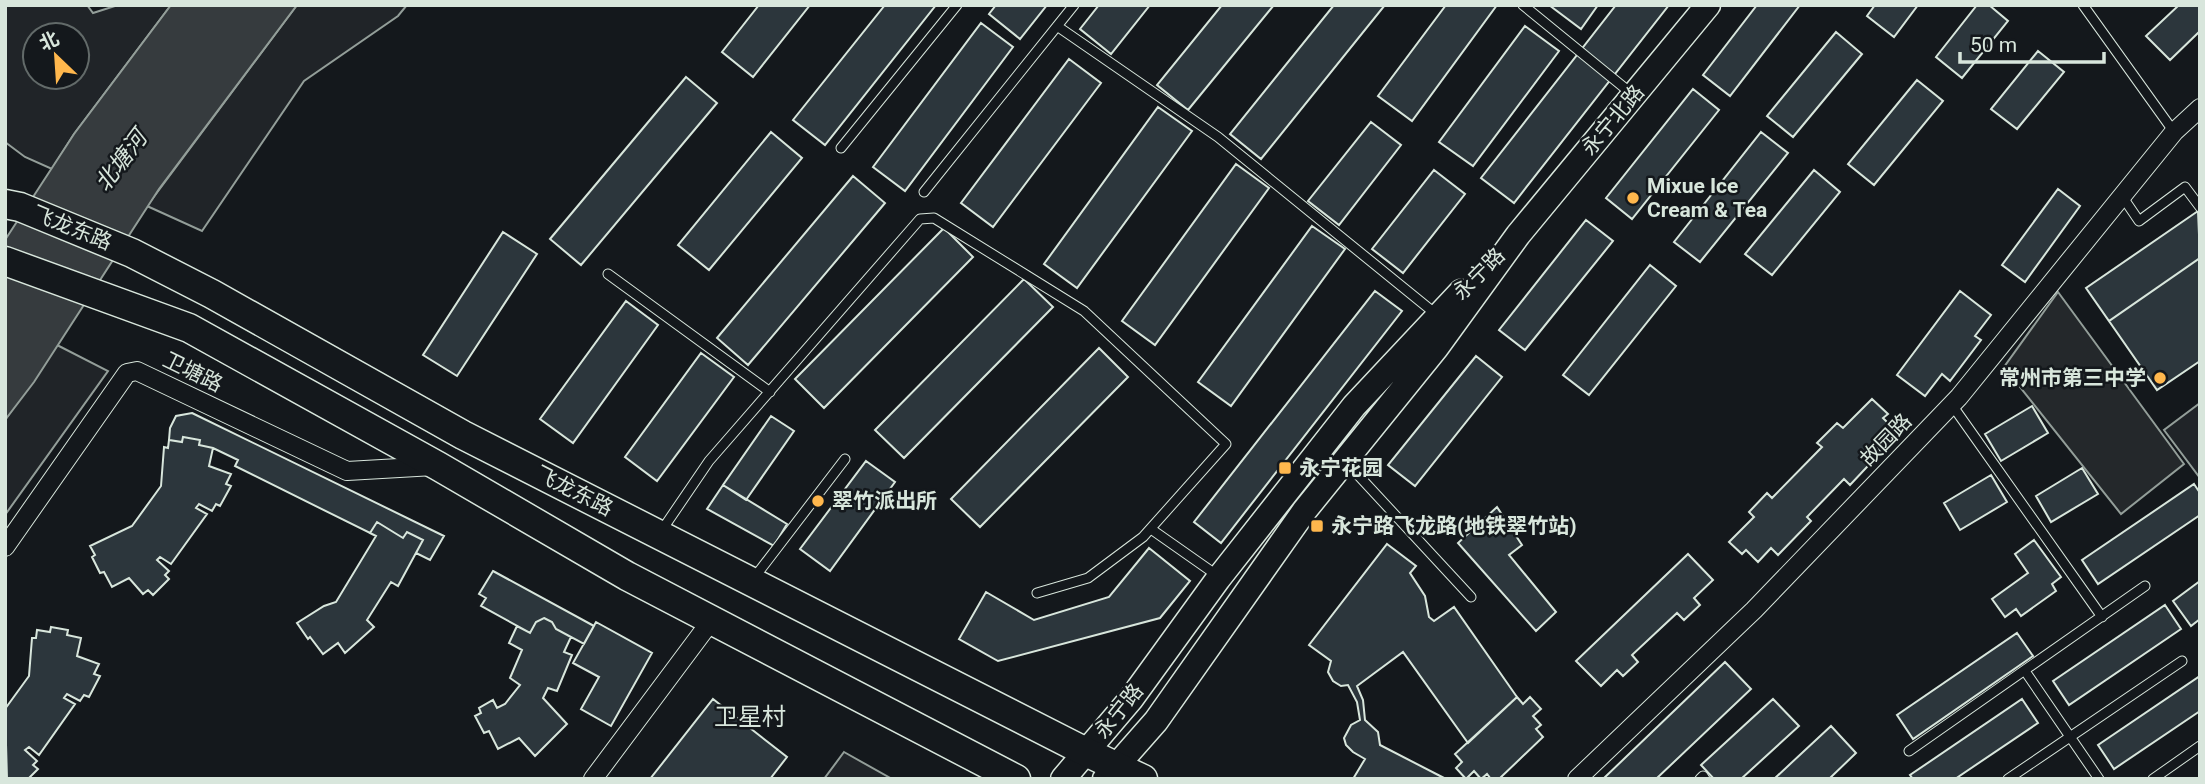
<svg xmlns="http://www.w3.org/2000/svg" width="2205" height="784" font-family="Roboto,'Noto Sans SC',sans-serif">
<style>
.green{fill:#202428;stroke:#939e99;stroke-width:2;fill-rule:evenodd}
.parking{fill:#24282b;stroke:#939e99;stroke-width:2}
.water{fill:#363b3e;stroke:#939e99;stroke-width:2}
.building{fill:#2c363c;stroke:#d8e6dc;stroke-width:2}
.lines{fill:none;stroke-linecap:round;stroke-linejoin:round}
.lane-casing{stroke:#d8e6dc;stroke-width:11}
.street-casing{stroke:#d8e6dc;stroke-width:20}
.secondary-casing{stroke:#d8e6dc;stroke-width:27}
.primary-casing{stroke:#d8e6dc;stroke-width:31}
.lane{stroke:#14181c;stroke-width:9}
.street{stroke:#14181c;stroke-width:18}
.secondary{stroke:#14181c;stroke-width:24}
.primary{stroke:#14181c;stroke-width:28}
.poi-dot{fill:#ffb74d;stroke:#14181c;stroke-width:2.5}
.labels{text-anchor:middle;dominant-baseline:central;stroke-width:5;stroke-linejoin:round;paint-order:stroke}
.street-label{font-size:21px;fill:#d8e6dc;stroke:#14181c}
.poi-label{font-size:21px;font-weight:bold;fill:#d8e6dc;stroke:#14181c;text-anchor:start}
.water-label{font-size:23px;font-style:italic;fill:#d8e6dc;stroke:#14181c}
.quarter-label{font-size:24px;fill:#d8e6dc;stroke:#14181c}
</style>
<rect width="100%" height="100%" fill="#14181c"/>
<path class="green" d="M5 5H87L93 13 118 5H171L74 134 52 169 25 157 5 142ZM35 35H77V77H35Z
M297 5H407L398 16 304 81 202 231 147 206Z
M57 345 108 371 5 515V420Z
M2200 403V478L2164 430Z
M844 752 892 779H824Z"/>
<path class="parking" d="M2058 292 2184 464 2121 514 2004 367Z"/>
<path class="water" d="M171 5H297L159 189 34 382 5 420V240L74 134Z"/>
<path class="building" d="M759 5H810L753 77 722 52Z
M885 5H936L825 145 793 120Z
M996 5H1047L1020 39 989 14Z
M1099 5H1150L1111 54 1080 29Z
M1222 5H1274L1188 110 1157 85Z
M1334 5H1385L1261 159 1230 134Z
M1446 5H1497L1412 121 1378 96Z
M1549 5H1598L1581 29Z
M1616 5H1669L1514 203 1481 178Z
M1757 5H1800L1730 96 1703 75Z
M1875 5H1918L1894 37 1867 16Z
M1977 5H1989L2008 21 1962 78 1936 57Z
M2179 5H2200V31L2170 60 2146 36Z
M981 23 1013 47 905 191 873 167Z
M1525 26 1559 51 1473 166 1439 142Z
M1836 32 1862 54 1793 137 1767 116Z
M2038 51 2064 72 2017 129 1991 109Z
M1069 59 1101 83 993 227 961 203Z
M686 77 717 103 581 265 550 239Z
M1917 80 1943 101 1874 185 1848 164Z
M1693 89 1719 110 1632 219 1606 198Z
M1158 107 1192 131 1077 288 1044 264Z
M1371 122 1401 145 1339 225 1308 201Z
M771 132 802 158 709 270 678 245Z
M1761 132 1788 153 1700 262 1674 242Z
M1236 164 1269 188 1155 345 1122 321Z
M1434 170 1465 194 1403 273 1372 249Z
M1814 170 1840 192 1772 275 1745 254Z
M853 176 885 203 748 365 717 338Z
M2058 189 2080 206 2025 282 2002 265Z
M2198 211 2200 258 2109 321 2086 288Z
M1586 220 1613 241 1525 350 1499 330Z
M1312 226 1345 249 1231 406 1198 382Z
M944 228 973 257 824 408 795 379Z
M503 232 537 254 457 376 423 355Z
M2200 258V361L2157 390 2109 321Z
M1650 265 1676 286 1589 395 1563 375Z
M1024 279 1053 307 904 458 875 430Z
M1375 291 1402 311 1221 543 1194 522Z
M1960 291 1991 315 1975 336 1981 340 1950 381 1942 374 1925 396 1897 375Z
M626 301 658 325 573 443 540 419Z
M1099 348 1128 377 980 527 951 499Z
M701 353 734 377 657 481 625 457Z
M1476 356 1502 377 1415 486 1388 465Z
M1872 399 1888 414 1883 418 1895 430 1877 448 1881 452 1850 485 1844 479 1807 517 1811 521 1778 555 1771 548 1758 562 1746 550 1742 554 1729 542 1754 517 1749 512 1767 493 1772 498 1822 447 1817 443 1837 423 1843 428Z
M2032 406 2048 433 2001 461 1985 434Z
M192 413 444 536 430 560 416 553 423 540 407 532 403 538 377 522 370 533 235 466 238 460 213 448 199 445 200 440 183 437 182 442 169 440 170 428 176 416Z
M771 416 794 431 746 500 723 485Z
M183 437 200 440 199 445 213 448 209 466 231 474 226 484 231 486 220 506 216 504 212 511 199 504 196 508 207 514 171 564 160 557 157 560 169 571 165 575 169 579 153 595 148 590 143 594 129 578 112 587 104 572 100 573 92 557 95 555 90 546 132 526 161 486 164 447 168 448 169 440 182 442Z
M866 461 895 482 830 571 800 549Z
M2082 468 2098 494 2051 522 2036 496Z
M1991 475 2007 502 1960 530 1944 503Z
M2194 484 2200 493V515L2098 584 2082 560Z
M723 485 787 524 774 546 707 509Z
M1497 507 1522 545 1509 555 1556 612 1536 631 1458 543Z
M377 522 403 538 407 532 423 540 398 586 391 582 367 620 374 627 345 653 338 643 323 654 310 637 308 639 297 623 324 606 336 602 376 536 370 533Z
M2034 540 2061 577 2052 584 2056 591 2021 616 2016 609 2005 617 1992 599 2028 573 2015 554Z
M1387 544 1416 566 1410 573 1425 596 1429 617 1434 621 1454 607 1517 697 1468 743 1403 652 1357 686 1363 700 1365 720 1378 732 1380 745 1446 779H1353L1365 759 1353 752 1346 745 1344 738 1351 725 1360 720 1357 702 1348 685 1341 686 1333 681 1328 672 1331 661 1309 645Z
M1149 548 1190 581 1160 618 998 661 959 639 986 592 1034 620 1109 597Z
M1688 554 1713 580 1694 598 1700 605 1684 620 1677 613 1632 655 1638 662 1623 676 1617 670 1601 686 1576 661Z
M493 571 594 626 584 644 556 629 552 622 544 618 536 622 530 633 481 606 486 598 479 594Z
M2200 581V619L2191 626 2173 601Z
M2165 605 2181 629 2069 705 2053 681Z
M544 618 552 622 556 629 571 637 564 652 572 655 557 691 548 688 543 698 567 724 535 756 519 738 498 749 489 731 484 733 475 716 481 713 479 708 493 700 497 708 505 704 520 685 510 678 522 650 509 643 517 626 530 633 536 622Z
M596 622 652 653 611 726 581 709 599 677 573 663Z
M51 627 68 630 67 635 81 638 77 656 99 664 94 674 100 676 89 697 84 695 80 701 67 694 64 698 75 704 39 755 29 747 25 750 37 761 33 765 38 769 28 779H7L5 709 29 676 32 638H36L37 630 50 632Z
M2017 633 2033 656 1913 739 1897 715Z
M1725 662 1751 689 1656 779H1603Z
M2200 676V711L2114 769 2098 745Z
M1517 697 1523 704 1530 697 1541 709 1533 716 1541 725 1536 729 1543 737 1499 779H1491L1487 774 1481 779 1474 771 1466 779 1456 768 1462 762 1455 754Z
M713 699 787 757 770 779H650Z
M1773 699 1799 726 1741 779H1714L1701 765Z
M2022 699 2038 723 1955 779H1913L1910 775Z
M1831 726 1856 753 1829 779H1774Z"/>
<g class="lines">
<g class="lane-casing">
<path id="lane" d="M1523 5 1632 94
M2083 5 2174 132
M1057 26 1218 137 1437 315
M841 148 957 5
M924 192 1074 5
M2122 196 2139 221 2185 187 2200 207
M608 274 770 392
M1952 405 2102 617
M1346 462 1471 597
M1151 529 1218 576
M662 530 709 461 920 219 934 218 1084 311 1226 444 1143 537 1088 578 1037 593
M754 578 845 459
M2025 671 2099 779
M1909 751 2145 586
M1700 779 1703 776 1705 779
M2008 779 2182 661
M2153 779 2200 746"/>
</g>
<g class="street-casing">
<path id="street" d="M5 547 127 373 137 371 347 471 434 466
M593 779 711 621
M1577 779 1754 610 1959 397 2174 132 2200 108"/>
</g>
<g class="secondary-casing">
<path id="secondary" d="M1063 779 1131 699 1218 579 1354 406 1461 292
M1105 779 1156 721 1305 510 1436 348 1518 235 1708 5"/>
</g>
<g class="primary-casing">
<path id="primary" d="M5 204 20 207 132 253 212 294 463 435 1086 752 1143 779
M5 261 189 328 438 466 627 576 1016 779"/>
</g>
<use href="#lane" class="lane"/>
<use href="#street" class="street"/>
<use href="#secondary" class="secondary"/>
<use href="#primary" class="primary"/>
</g>
<g class="poi-dot">
<circle cx="1633" cy="198" r="7"/>
<circle cx="2160" cy="378" r="7"/>
<rect x="1278" y="461" width="14" height="14" rx="3.5"/>
<circle cx="818" cy="501" r="7"/>
<rect x="1310" y="519" width="14" height="14" rx="3.5"/>
</g>
<g class="labels">
<g class="street-label">
<text transform="translate(1613 120) rotate(-50)">永宁北路</text>
<text transform="translate(72 228) rotate(22)">飞龙东路</text>
<text transform="translate(1479 274) rotate(-45)">永宁路</text>
<text transform="translate(193 372) rotate(26)">卫塘路</text>
<text transform="translate(1886 440) rotate(-46)">故园路</text>
<text transform="translate(574 491) rotate(27)">飞龙东路</text>
<text transform="translate(1119 711) rotate(-51)">永宁路</text>
</g>
<g class="poi-label">
<text x="1647" y="186">Mixue Ice<tspan x="1647" dy="24">Cream &amp; Tea</tspan></text>
<text x="2146" y="378" text-anchor="end">常州市第三中学</text>
<text x="1299" y="468">永宁花园</text>
<text x="832" y="501">翠竹派出所</text>
<text x="1331" y="526">永宁路飞龙路(地铁翠竹站)</text>
</g>
<g class="water-label">
<text transform="translate(121 161) rotate(-53)">北塘河</text>
</g>
<g class="quarter-label">
<text x="750" y="717">卫星村</text>
</g>
</g>
<rect width="2205" height="784" fill="none" stroke="#d8e6dc" stroke-width="14"/>
<g transform="translate(56 56) rotate(335)"><circle r="33" fill="#14181c" stroke="#626a69" stroke-width="2"/>
<path d="M0-5L12 26L0 18L-12 26Z" fill="#ffb74d"/>
<text y="-10" font-size="19" font-weight="bold" text-anchor="middle" fill="#d8e6dc">北</text>
</g>
<path d="M1960 52v10h144v-10" fill="none" stroke="#d8e6dc" stroke-width="3.5"/>
<text x="1970" y="52" font-size="21" fill="#d8e6dc" stroke="#14181c" stroke-width="5" paint-order="stroke">50 m</text>
</svg>
